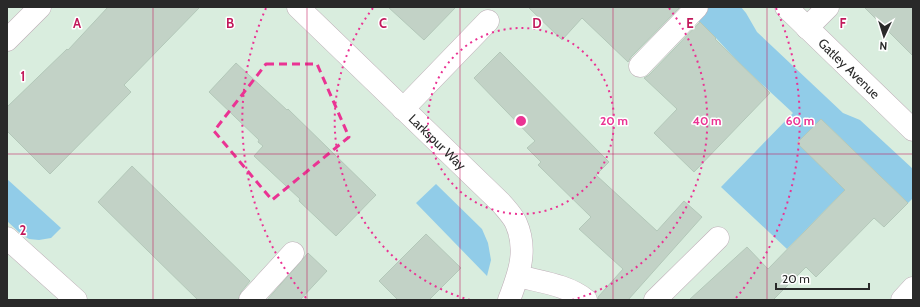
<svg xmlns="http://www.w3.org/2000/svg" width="920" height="307" font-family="Cabin,sans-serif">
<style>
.green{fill:#91cce8}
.building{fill:#c2d2c6;stroke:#b3c8b9}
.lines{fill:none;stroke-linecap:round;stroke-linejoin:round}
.minor-casing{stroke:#beaeb7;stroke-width:23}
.minor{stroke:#fff;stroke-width:22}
.marked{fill:none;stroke:#ea3393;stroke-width:3;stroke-dasharray:8 5;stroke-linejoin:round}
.grid{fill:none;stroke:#c2185b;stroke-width:1;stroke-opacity:0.55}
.ring{fill:none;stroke:#ea3393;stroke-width:2;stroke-dasharray:2 4}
.labels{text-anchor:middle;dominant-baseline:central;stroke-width:3;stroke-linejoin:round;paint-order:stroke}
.street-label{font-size:13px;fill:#292929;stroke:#fff}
.grid-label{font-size:13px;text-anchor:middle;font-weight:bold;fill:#c2185b;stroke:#fff;stroke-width:3;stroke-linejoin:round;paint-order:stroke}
.centre{fill:#ea3393;stroke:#fff;stroke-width:2}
.ring-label{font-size:12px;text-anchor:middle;font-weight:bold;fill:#ea3393;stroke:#fff;stroke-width:3;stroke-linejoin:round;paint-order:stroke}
</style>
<rect width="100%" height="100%" fill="#d9edde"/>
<path class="green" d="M709 7H741L746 13 757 32 843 113 860 120 913 169V198L908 203 821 119 845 190 787 249 721 187 793 113 740 64 716 38 697 20Z
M7 179 61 228 51 238 39 240 29 239 22 235 7 221Z
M436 184 482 229 488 243 491 260 487 276 416 203Z"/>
<path class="building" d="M108 7H200L124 85 131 92 50 174 7 131V107L67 49 68 50Z
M388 7H456L424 40Z
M528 7H680L631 57 628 62 582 18 562 40Z
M864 7H913V56Z
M700 22 716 38 715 39 770 93 694 172 654 133 677 109 644 78 649 75Z
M500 52 609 162 596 175 657 231 684 201 702 217 628 300H598V297L623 269 579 229 591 217 538 165 541 162 527 148 535 141 474 78Z
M236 63 287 110 288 109 376 195 336 236 299 201 300 199 254 156 263 146 258 142 259 140 209 92Z
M821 119 908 203 884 227 874 218 816 277 806 267 773 300H689L747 247 768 269 845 190 797 143Z
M132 166 250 281 241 292 238 300H198L98 202Z
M426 234 461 268 429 300H398L379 281Z
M308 253 327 271 300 300H267Z"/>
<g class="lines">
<g class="minor-casing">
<g id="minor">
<path id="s1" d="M298 7 501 203C506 209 513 216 516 223 528 250 519 274 509 300"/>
<path id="s2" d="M786 7 913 130"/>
<path d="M807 28 828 7"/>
<path d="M7 40 40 7"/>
<path d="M640 66 697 7"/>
<path d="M403 109 488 21"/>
<path d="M7 238 76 300"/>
<path d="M518 276C541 282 568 285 586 300"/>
<path d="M250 300 293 253"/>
<path d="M655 300 718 238"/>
<path d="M902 300 913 288"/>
</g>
</g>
<use href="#minor" class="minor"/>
</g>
<path class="marked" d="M266 64H317L349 137 272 200 214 131Z"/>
<path class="grid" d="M153 7V300M307 7V300M460 7V300M613 7V300M767 7V300M7 154H913"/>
<g class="ring">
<circle cx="521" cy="121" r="93"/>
<path d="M470 300A186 186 0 0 1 373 8M669 8A186 186 0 0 1 572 300"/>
<path d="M306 298A279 279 0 0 1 266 8M776 8A279 279 0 0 1 736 298"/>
</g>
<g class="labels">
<g class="street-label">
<text stroke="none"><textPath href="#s2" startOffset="88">Gatley Avenue</textPath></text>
<text stroke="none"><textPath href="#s1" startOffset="194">Larkspur Way</textPath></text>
</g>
</g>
<g class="grid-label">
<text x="77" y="28">A</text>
<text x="230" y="28">B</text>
<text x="383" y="28">C</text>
<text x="537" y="28">D</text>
<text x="690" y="28">E</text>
<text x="843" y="28">F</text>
<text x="23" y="81">1</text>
<text x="23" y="235">2</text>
</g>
<circle cx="521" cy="121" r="6" class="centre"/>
<g class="ring-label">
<text x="614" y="125">20 m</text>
<text x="707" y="125">40 m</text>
<text x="800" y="125">60 m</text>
</g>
<rect width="920" height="307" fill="none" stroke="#292929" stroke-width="16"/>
<g transform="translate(884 36) rotate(184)" stroke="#ffffff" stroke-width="3" paint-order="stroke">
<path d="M0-3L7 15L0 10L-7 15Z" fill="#292929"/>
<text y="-6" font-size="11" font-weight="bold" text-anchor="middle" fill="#292929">N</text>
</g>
<path d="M776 283v6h93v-6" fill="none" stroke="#292929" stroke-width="2"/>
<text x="782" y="283" font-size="12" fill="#292929" stroke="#ffffff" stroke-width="3" paint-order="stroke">20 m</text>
</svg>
